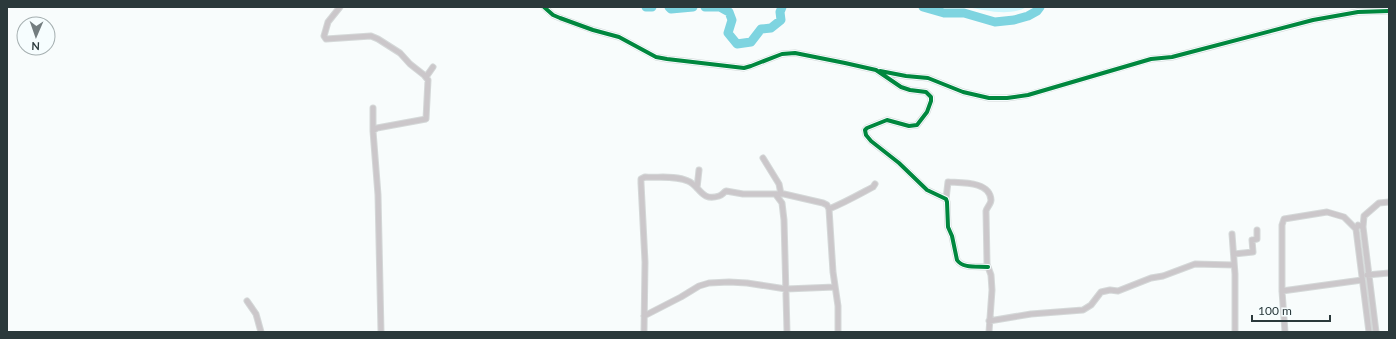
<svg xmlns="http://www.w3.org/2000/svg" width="1396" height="339" font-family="Lato,sans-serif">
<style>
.green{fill:#ccf6fd}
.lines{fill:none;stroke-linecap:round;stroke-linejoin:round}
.river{stroke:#7ed4e0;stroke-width:9}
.street-casing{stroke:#d4d8d8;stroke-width:7}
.street{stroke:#cbc7ca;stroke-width:5}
.cycleway-casing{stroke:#f6fdfe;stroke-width:6}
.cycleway{stroke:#00873e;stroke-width:4}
</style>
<rect width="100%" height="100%" fill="#f8fcfc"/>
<path class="green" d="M966 7H1027C1008 17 986 10 966 7Z"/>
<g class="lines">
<path class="river" d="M646 7H652
M669 7 671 9 693 7
M705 7H720L729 12 732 20 728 33 737 44 751 42 761 29 771 28 781 20 780 12 782 7
M923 7 944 13H964L995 22 1014 20 1028 16 1037 11 1040 7"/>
<g class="street-casing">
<path id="street" d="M340 7 328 22 324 36 326 39 371 36 378 39 400 53 410 64 424 75 428 80 426 119 377 128 373 131 378 195 381 332
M544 7 553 15 560 18 593 30 619 37 656 57 667 59 744 68 751 66 782 54 795 53 845 63 876 70 901 87 910 90 926 92 931 97V101L927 112 917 125 909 126 887 120 867 128 865 130 866 135 871 141 899 163 927 190 946 199 947 202 948 227 952 236 957 260C963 269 978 266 988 267
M879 71 906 76 928 78 963 92 989 98H1007L1028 95 1151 59 1172 57 1313 20 1358 12 1389 11
M426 77 433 67
M373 108V131
M763 158 779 184 781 194
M697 188 699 170
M776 195 782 203 784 220 787 332
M946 199 948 182C961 183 990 181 991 200 991 204 987 207 986 211L987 264 991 275 992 290 989 332
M829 209C844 203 858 195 873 187L875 184
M1363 227 1364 216 1379 203 1389 202
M1356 229 1358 225 1363 227 1376 332
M1232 234 1235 274V332
M1234 254 1253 252 1252 240 1257 239V230
M1367 275 1389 273
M1282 291 1362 280
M247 301 256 314 261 332
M644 316 681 297 699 286 709 283 729 282 747 283 786 289 835 287
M989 321 1031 314 1083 310 1091 305 1101 292 1110 290 1118 291 1151 278 1163 276 1195 264 1234 265
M644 332 645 262 641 183V179L645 177C658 178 675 175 688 181 700 186 701 202 719 196 722 195 723 193 726 191L743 194H784L823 203 827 205 829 209 833 272 838 306V332
M1285 332 1282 291V225L1284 219 1327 212 1344 217 1356 229 1369 332"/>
</g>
<use href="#street" class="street"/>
<g class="cycleway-casing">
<path id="cycleway" d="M544 7 553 15 560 18 593 30 619 37 656 57 667 59 744 68 751 66 782 54 795 53 845 63 876 70 901 87 910 90 926 92 931 97V101L927 112 917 125 909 126 887 120 867 128 865 130 866 135 871 141 899 163 927 190 946 199 947 202 948 227 952 236 957 260C963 269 978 266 988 267
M880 71 906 76 928 78 963 92 989 98H1007L1028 95 1151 59 1172 57 1313 20 1358 12 1389 11"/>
</g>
<use href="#cycleway" class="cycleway"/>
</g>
<rect width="1396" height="339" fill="none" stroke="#2b393b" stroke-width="16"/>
<g transform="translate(36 36) rotate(182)"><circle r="19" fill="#f6fdfe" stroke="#a5afb0"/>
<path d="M0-3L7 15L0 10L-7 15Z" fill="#737d7f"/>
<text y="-6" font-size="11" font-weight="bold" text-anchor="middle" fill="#2b393b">N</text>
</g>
<path d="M1252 315v6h78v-6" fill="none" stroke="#2b393b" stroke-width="2"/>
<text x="1258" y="315" font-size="12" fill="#2b393b" stroke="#f6fdfe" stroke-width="3" paint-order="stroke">100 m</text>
</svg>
